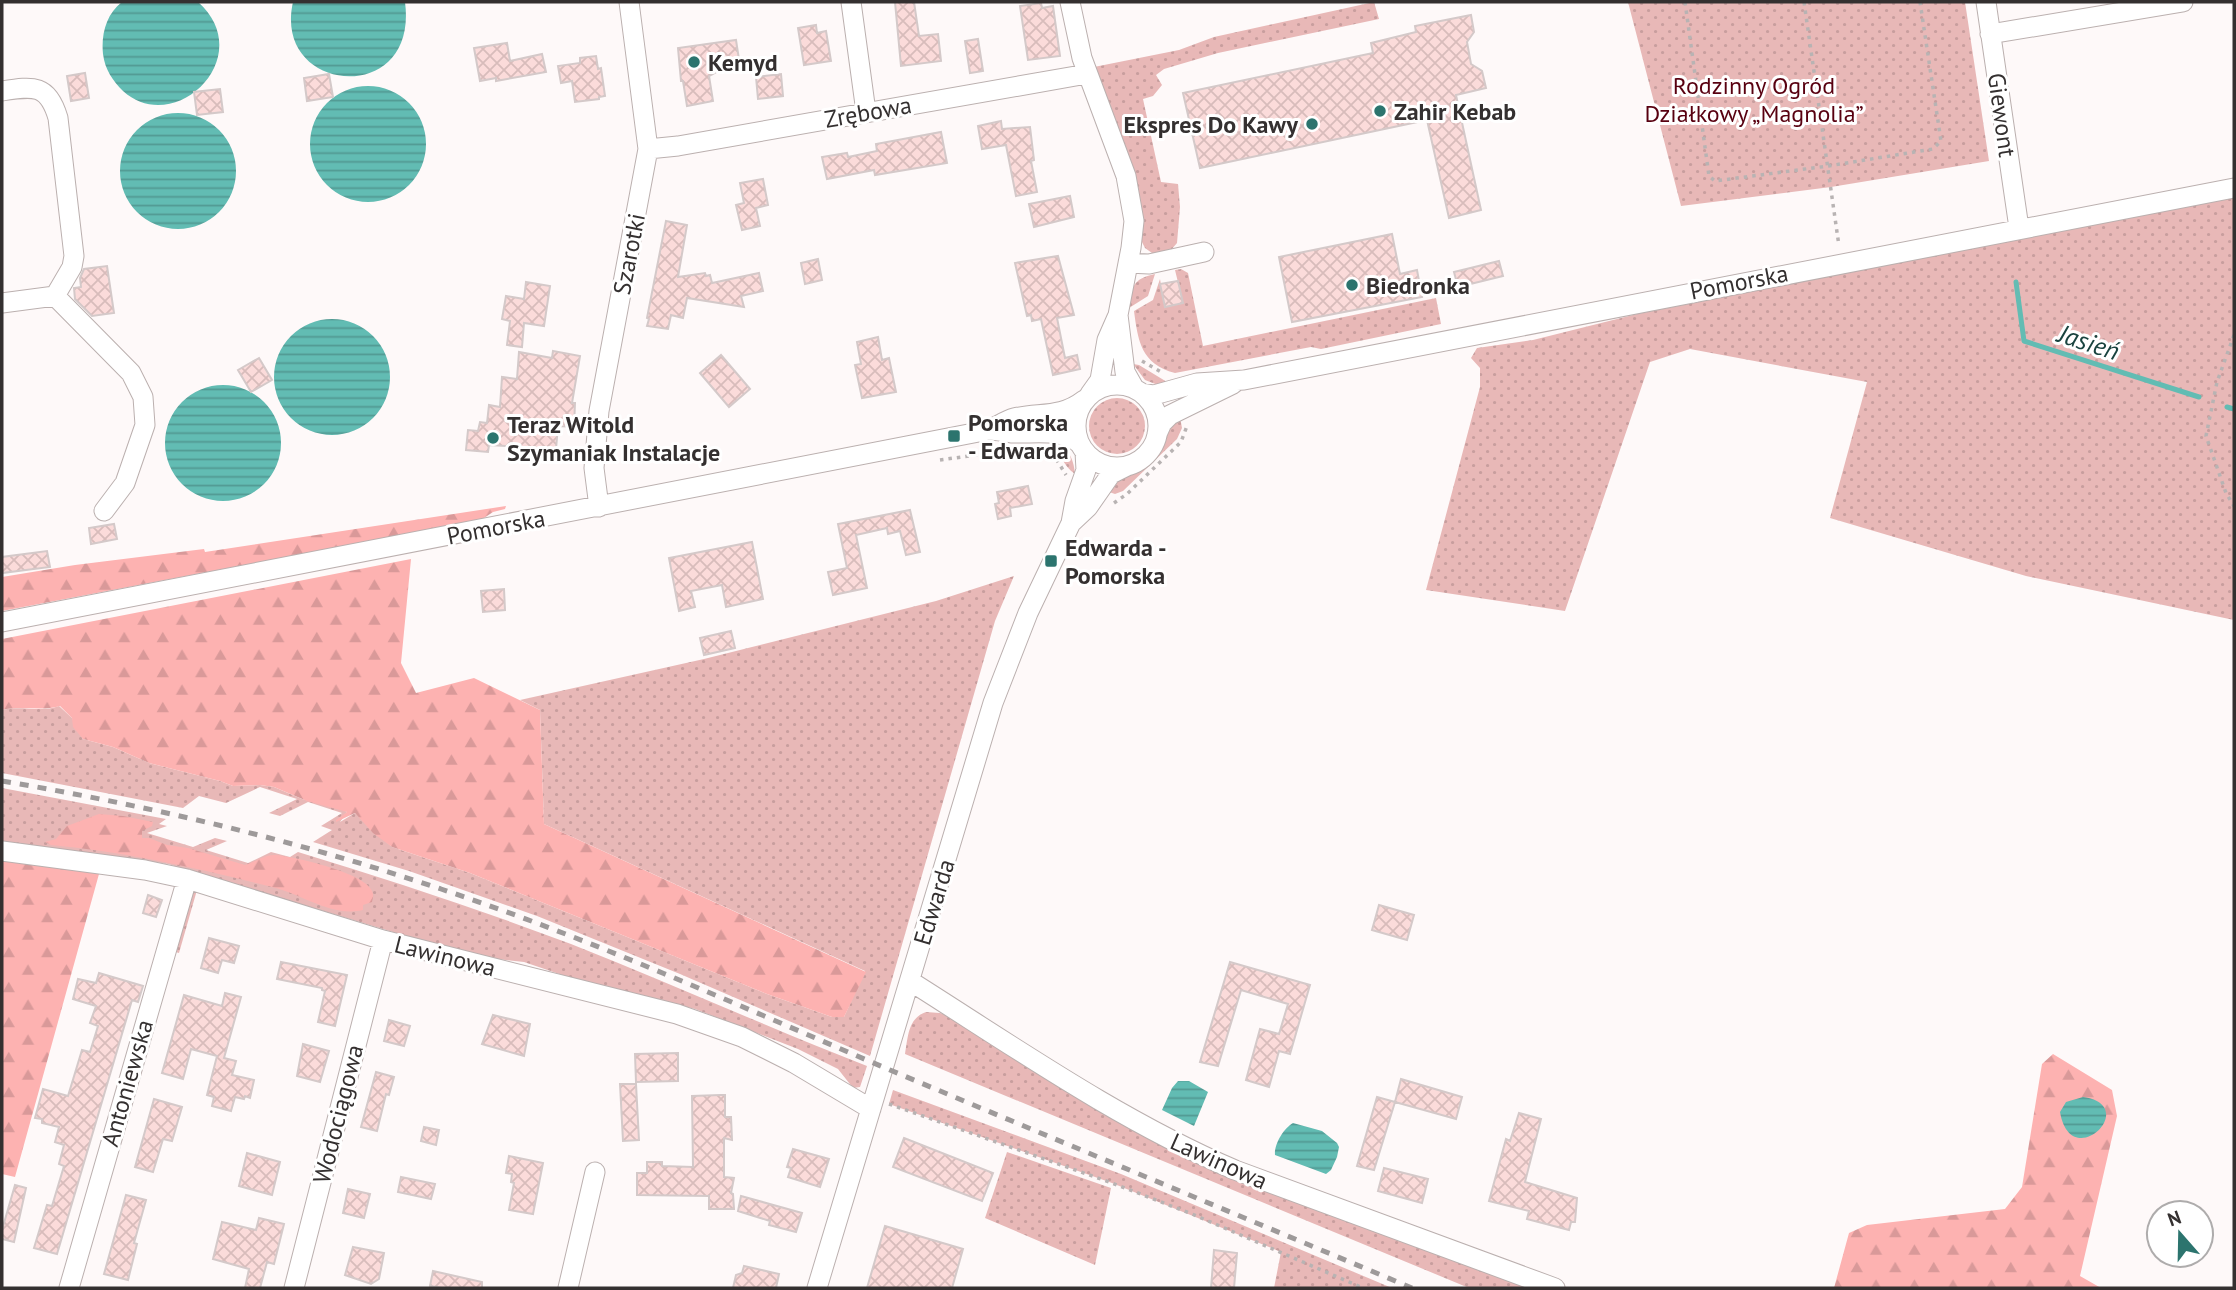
<svg xmlns="http://www.w3.org/2000/svg" width="2236" height="1290" font-family="'PT Sans',sans-serif">
<style>
.grass{fill:url(#grass-dots)}
.forest{fill:url(#forest-firs)}
.water{fill:url(#water-rules)}
.lines{fill:none;stroke-linecap:round;stroke-linejoin:round}
.stream{stroke:#62bcb3;stroke-width:5}
.building{fill:url(#building-cross-hatch);stroke:#d4c9c9;stroke-width:2}
.minor-casing{stroke:#bbb0af;stroke-width:21}
.path{stroke:#b8b3b3;stroke-width:3.5;stroke-dasharray:3.5 5;stroke-linecap:butt}
.minor{stroke:#fff;stroke-width:19}
.rail{stroke:#9e9a9a;stroke-width:5;stroke-dasharray:9 9;stroke-linecap:butt}
.poi-dot{fill:#2c746e;stroke:#fff;stroke-width:2.5}
.labels{text-anchor:middle;dominant-baseline:central;stroke-width:6;stroke-linejoin:round;paint-order:stroke}
.poi-label{font-size:24px;font-weight:bold;fill:#343030;stroke:#fff;text-anchor:start}
.park-label{font-size:24px;fill:#580010;stroke:#fff}
.street-label{font-size:24px;fill:#343030;stroke:#fff}
.water-label{font-size:26px;font-style:italic;fill:#19433f;stroke:#fff}
</style>
<defs>
<pattern id="grass-dots" width="8" height="8" patternUnits="userSpaceOnUse" patternTransform="scale(1.75)"><rect width="8" height="8" fill="#e8b8b7"/><path d="M2 2h.1M6 6h.1" fill="none" stroke="#c89e9e" stroke-width="1.8" stroke-linecap="round"/></pattern>
<pattern id="forest-firs" width="22" height="20" patternUnits="userSpaceOnUse" patternTransform="scale(1.75)"><rect width="22" height="20" fill="#fdb2b1"/><path d="M5 1l3.5 6h-7zM16 11l3.5 6h-7z" fill="#d99999"/></pattern>
<pattern id="water-rules" width="6" height="5" patternUnits="userSpaceOnUse" patternTransform="scale(1.75)"><rect width="6" height="5" fill="#62bcb3"/><path d="M0 2.5h6" fill="none" stroke="#529992"/></pattern>
<pattern id="building-cross-hatch" width="8" height="8" patternUnits="userSpaceOnUse" patternTransform="scale(1.75)"><rect width="8" height="8" fill="#fbdbda"/><path d="M0 0l8 8M0 8l8-8" fill="none" stroke="#d8bcbb"/></pattern>
</defs>
<rect width="100%" height="100%" fill="#fef9f9"/>
<path class="grass" d="M1374 2 1379 19 1218 53 1164 69 1156 75 1162 85 1153 96 1143 99 1161 182 1178 184 1180 207 1177 243 1171 250 1156 254 1152 253 1145 248 1142 242 1141 206 1135 177 1094 67 1179 50 1214 37Z
M1628 2H1965L1989 161 1831 187 1681 206Z
M2234 197V620L2026 576 1830 518 1867 382 1690 349 1650 362 1565 611 1426 590 1480 387V368L1471 358 1477 348 1533 340 1637 314Z
M1181 269 1188 273 1203 346 1436 298 1441 324 1321 349 1311 347 1175 373C1141 364 1138 341 1134 311L1153 300 1160 279 1165 307 1183 303 1175 270Z
M1155 274 1148 296 1129 308C1132 287 1132 279 1155 274Z
M1133 364 1139 365 1167 382 1158 385 1145 380Z
M1089 426a28 28 0 1 1 56 0a28 28 0 1 1-56 0Z
M1180 417 1182 428 1177 439 1123 491 1115 494 1106 491 1121 476 1141 469 1150 462 1157 454 1165 434Z
M1048 442C1066 441 1074 458 1075 474 1063 466 1060 451 1048 442Z
M1014 576 995 621 870 1056 680 974 537 916 409 871 313 842 332 830 321 826 342 813 308 802 280 816 269 813 297 799 260 787 226 803 199 796 183 808 2 773V710C21 705 41 713 59 706L72 718 83 739 113 747 149 763 220 781 233 786 260 785 274 787 302 799 342 809 347 812 340 822 355 813 392 847 470 873 767 994 832 1017H844L865 971 544 824 540 710 520 700 704 659 936 601Z
M2 788 166 819 159 824 167 826 147 833 193 847 215 838 227 841 206 850 248 863 271 852 290 857 298 852C390 880 481 910 571 944 670 983 767 1027 867 1066L860 1087 853 1088 838 1069 798 1049 695 1009 574 979 524 962 472 956 168 864 2 841Z
M197 890 179 953 172 951 193 892Z
M926 1012 940 1013 954 1018 1070 1093 1535 1288H1469L905 1054C908 1037 908 1018 926 1012Z
M893 1090 1121 1174 1392 1288H1274L1281 1252 1112 1183 889 1104Z
M1007 1152 1111 1188 1095 1265 985 1218Z"/>
<path class="forest" d="M506 506 505 509 493 512 481 520 2 611V577L75 565 204 549 205 552Z
M411 559 401 663 416 693 474 678 540 710 544 824 866 972 844 1017H832L767 994 470 873 392 847 373 833 355 813 336 822V820L347 812 307 801 274 787 260 785 233 786 220 781 149 763 113 747 83 739 73 727 72 718 60 706C41 712 21 705 2 710V639Z
M99 814 123 816 153 822 152 826 142 831V838H149L167 845 188 848 245 865C256 862 265 854 276 855 296 857 365 873 372 891 374 896 373 897 372 902L363 905V910C332 917 305 896 276 888 202 869 127 852 51 845L45 842 56 839 67 826Z
M2 857 99 874 15 1177 2 1174Z
M2053 1054 2112 1090 2117 1116 2080 1276 2101 1288H1834L1849 1233 1867 1225 2005 1209 2022 1187 2042 1064Z"/>
<path class="water" d="M122 2H198C259 56 175 138 123 91 113 81 105 70 103 54 101 35 106 14 122 2Z
M293 2H405C419 107 272 95 293 2Z
M310 144a58 58 0 1 1 116 0a58 58 0 1 1-116 0Z
M120 171a58 58 0 1 1 116 0a58 58 0 1 1-116 0Z
M274 377a58 58 0 1 1 116 0a58 58 0 1 1-116 0Z
M165 443a58 58 0 1 1 116 0a58 58 0 1 1-116 0Z
M1178 1081H1189L1208 1092 1194 1126 1162 1110 1172 1088Z
M2083 1097C2142 1105 2071 1175 2060 1112L2066 1102Z
M1293 1123 1322 1131 1337 1143 1339 1147 1337 1157 1331 1170 1326 1174 1275 1155C1274 1144 1284 1128 1293 1123Z"/>
<g class="lines">
<path class="stream" d="M2016 282 2024 341 2199 397
M2227 407 2234 409"/>
</g>
<path class="building" d="M895 2H914L919 36 938 34 941 61 901 66Z
M1041 3 1042 8 1053 6 1060 56 1028 60 1020 6Z
M1471 15 1474 32 1467 42 1471 64 1482 71 1486 88 1456 95 1481 210 1449 218 1427 120 1200 168 1183 93 1373 53 1371 43 1416 32 1415 26Z
M816 25 817 33 826 31 831 61 804 65 798 28Z
M978 39 983 71 970 73 965 41Z
M736 40 740 66 720 70 709 76 713 101 687 106 683 81H681L678 48Z
M507 43 510 61 542 54 546 72 496 81V78L480 81 474 48Z
M596 56 598 69 601 68 605 96 599 97V99L575 102 572 81 561 83 558 66 580 63V58Z
M85 73 89 98 71 101 67 76Z
M329 74 333 97 307 101 304 78Z
M781 74 783 96 758 99 756 77Z
M220 89 223 112 197 115 194 92Z
M1001 121 1002 129 1030 127 1034 160 1031 161 1037 192 1016 196 1006 145 982 149 978 126Z
M941 132 947 163 875 175 874 170 827 179 822 157 847 153 848 157 877 151 876 144Z
M763 179 768 205 756 208 760 226 742 230 736 205 744 203 740 183Z
M1070 196 1074 217 1034 227 1029 204Z
M666 221 687 225 678 277 705 273 706 276 710 275 712 283 759 273 763 291 741 296 744 307 687 298 683 318 671 315 668 329 647 326 649 319 647 318Z
M1392 234 1400 274 1417 270 1422 297 1292 322 1279 257Z
M1058 256 1074 315 1057 318 1065 358 1077 355 1080 369 1053 375 1041 319 1032 321 1031 315 1027 316 1015 263Z
M818 259 822 280 805 284 801 263Z
M1499 261 1503 276 1458 287 1454 272Z
M107 266 114 313 92 316 75 299 74 288 81 287 80 278 84 269Z
M1178 281 1183 303 1165 307 1160 284Z
M526 282 550 286 544 326 524 323 522 347 507 345 510 321 502 319 506 296 524 299Z
M878 337 882 360 889 358 896 392 862 398 855 365 861 364 857 342Z
M553 351 580 356 572 403H575L574 427 558 426 556 449 489 445 488 452 466 450 468 430 478 431 480 422 487 423 489 405 500 407 502 377 517 379 519 352 552 358Z
M721 355 750 389 729 407 700 373Z
M259 358 272 380 251 392 238 370Z
M1028 486 1032 504 1010 508 1011 516 998 519 995 504 999 503 997 492Z
M910 510 920 552 906 555 900 531 888 534 887 528 856 535 867 588 833 595 828 572 847 568 838 524Z
M114 524 117 539 91 544 89 528Z
M752 542 763 599 726 607 722 585 691 591 695 607 679 611 669 558Z
M47 551 50 567 2 573V557Z
M504 589 505 610 483 612 481 591Z
M731 631 735 648 704 655 700 638Z
M148 895 162 900 156 917 143 913Z
M1379 905 1414 915 1407 940 1372 930Z
M209 938 239 946 234 963 222 960 218 973 201 968Z
M281 962 347 975 335 1026 318 1022 325 991 322 990V988L277 979Z
M1230 962 1310 985 1290 1054 1279 1051 1269 1087 1246 1080 1260 1029 1279 1034 1288 1004 1241 990 1218 1066 1200 1062Z
M99 973 143 986 138 1002 132 1000 57 1254 34 1248 47 1205 52 1206 64 1166 59 1164 64 1145 55 1142 59 1127 42 1123V1119L35 1118 43 1089 68 1096 82 1050 90 1052 98 1026 90 1023 96 1006 73 999 78 979 96 983Z
M225 993 241 997 224 1058 236 1061 232 1075 254 1080 250 1098 245 1096 244 1099 235 1097 231 1111 212 1106 214 1097 207 1095 217 1056 191 1049 183 1079 162 1073 184 995 222 1006Z
M493 1015 530 1024 524 1056 482 1044Z
M389 1020 410 1026 404 1046 384 1041Z
M303 1044 329 1051 320 1082 297 1076Z
M678 1053V1081L636 1082 635 1054Z
M376 1072 394 1077 389 1095 386 1094 377 1131 361 1127Z
M1401 1079 1462 1097 1456 1119 1395 1102Z
M620 1084H636L639 1140 623 1141Z
M721 1095H725V1117H731L732 1140 724 1138V1177L734 1178 731 1193 733 1194 734 1209H709V1196L637 1195V1173H647V1162H662V1166L693 1167 692 1096Z
M1377 1097 1395 1102 1374 1170 1357 1166Z
M154 1099 182 1107 172 1141 163 1139 153 1172 135 1167Z
M1519 1113 1541 1119 1525 1182 1577 1198 1575 1222H1571L1569 1230 1527 1219 1529 1211 1489 1201 1506 1139 1510 1141Z
M424 1127 439 1130 436 1145 421 1141Z
M904 1138 993 1173 982 1201 893 1167Z
M793 1149 829 1159 820 1187 788 1177 791 1168 787 1167Z
M247 1153 280 1162 272 1195 239 1186Z
M509 1156 543 1163 533 1214 509 1210 514 1183 511 1182 512 1174 506 1173Z
M1384 1168 1428 1179 1422 1203 1378 1191Z
M401 1177 435 1184 431 1199 398 1192Z
M15 1185 26 1188 14 1242 2 1239V1230Z
M348 1189 370 1194 364 1218 343 1213Z
M126 1195 146 1200 134 1243 137 1244 128 1280 104 1274Z
M741 1196 802 1213 796 1232 769 1225 770 1221 738 1211Z
M259 1218 284 1224 274 1264 267 1262 260 1288H245L249 1269 213 1259 222 1222 256 1230Z
M885 1226 963 1249 952 1288H867Z
M353 1247 384 1253 379 1279 371 1284 345 1275Z
M1214 1250 1237 1253 1234 1288H1211Z
M744 1266 779 1274 776 1288H733L736 1275 742 1273Z
M433 1271 482 1282V1288H442L430 1286Z"/>
<g class="lines">
<g class="minor-casing">
<path id="minor" d="M851 2 866 112
M1070 2 1082 58 1126 176 1134 221 1131 248 1118 315 1107 340 1100 380 1090 394
M1986 2 2019 228
M1990 34 2183 2
M2 91C34 86 48 84 58 118L74 256 72 267 55 296
M648 149 678 146 1087 74
M1128 263 1149 264 1204 252
M55 296 131 373 143 397 145 425 125 483 104 511
M2 303 55 296
M1118 315 1125 372 1134 388
M1076 426a41 41 0 1 1 82 0a41 41 0 1 1-82 0Z
M1142 393 1154 395 1197 383 1244 380 2234 188
M989 430C997 430 1004 432 1012 433 1035 434 1062 428 1080 444
M1157 434 1162 423 1170 415 1233 384
M599 507 594 468 599 411 648 149 629 2
M1071 523 1088 507 1111 474 1127 466
M2 622 989 430C998 426 1006 420 1014 418 1040 412 1061 418 1084 400
M2 851 145 870 187 879 383 940 677 1014 742 1037 794 1063 871 1109
M910 981C1016 1048 1119 1120 1235 1170L1555 1288
M69 1288 187 879
M294 1288 383 940
M568 1288 595 1172
M817 1288 993 703 1028 613 1071 523 1075 501 1086 470 1085 452"/>
</g>
<path class="path" d="M1685 2 1709 176 1715 181 1828 166 1933 149 1941 141 1920 2
M1804 2 1839 246
M2234 335 2217 382 2206 436 2226 493 2234 506
M1142 361 1163 373
M1052 452 1066 475
M940 460 1005 451
M1114 503 1127 494 1181 442 1187 426
M889 1104 1112 1183 1192 1214 1363 1288"/>
<use href="#minor" class="minor"/>
<path class="rail" d="M2 781C151 806 298 841 441 889 594 940 742 1007 890 1070 1064 1143 1238 1215 1412 1288"/>
</g>
<g class="poi-dot">
<circle cx="694" cy="62" r="7"/>
<circle cx="1380" cy="111" r="7"/>
<circle cx="1312" cy="124" r="7"/>
<circle cx="1352" cy="285" r="7"/>
<rect x="947" y="429" width="14" height="14" rx="3.5"/>
<circle cx="493" cy="438" r="7"/>
<rect x="1044" y="554" width="14" height="14" rx="3.5"/>
</g>
<g class="labels">
<g class="poi-label">
<text x="708" y="62">Kemyd</text>
<text x="1394" y="111">Zahir Kebab</text>
<text x="1298" y="124" text-anchor="end">Ekspres Do Kawy</text>
<text x="1366" y="285">Biedronka</text>
<text x="968" y="422">Pomorska<tspan x="968" dy="28">- Edwarda</tspan></text>
<text x="507" y="424">Teraz Witold<tspan x="507" dy="28">Szymaniak Instalacje</tspan></text>
<text x="1065" y="547">Edwarda -<tspan x="1065" dy="28">Pomorska</tspan></text>
</g>
<g class="park-label">
<text x="1754" y="85">Rodzinny Ogród<tspan x="1754" dy="28">Działkowy „Magnolia”</tspan></text>
</g>
<g class="street-label">
<text transform="translate(868 112) rotate(-10)">Zrębowa</text>
<text transform="translate(2002 115) rotate(82)">Giewont</text>
<text transform="translate(629 254) rotate(-79)">Szarotki</text>
<text transform="translate(1739 282) rotate(-11)">Pomorska</text>
<text transform="translate(496 527) rotate(-11)">Pomorska</text>
<text transform="translate(934 902) rotate(-73)">Edwarda</text>
<text transform="translate(445 956) rotate(14)">Lawinowa</text>
<text transform="translate(127 1083) rotate(-74)">Antoniewska</text>
<text transform="translate(338 1114) rotate(-76)">Wodociągowa</text>
<text transform="translate(1219 1161) rotate(24)">Lawinowa</text>
</g>
<g class="water-label">
<text transform="translate(2089 342) rotate(18)">Jasień</text>
</g>
</g>
<rect width="2236" height="1290" fill="none" stroke="#343030" stroke-width="7"/>
<g transform="translate(2180 1234) rotate(340)"><circle r="33" fill="#ffffff" stroke="#aeacac" stroke-width="2"/>
<path d="M0-5L12 26L0 18L-12 26Z" fill="#2c746e"/>
<text y="-10" font-size="19" font-weight="bold" text-anchor="middle" fill="#343030">N</text>
</g>
</svg>
